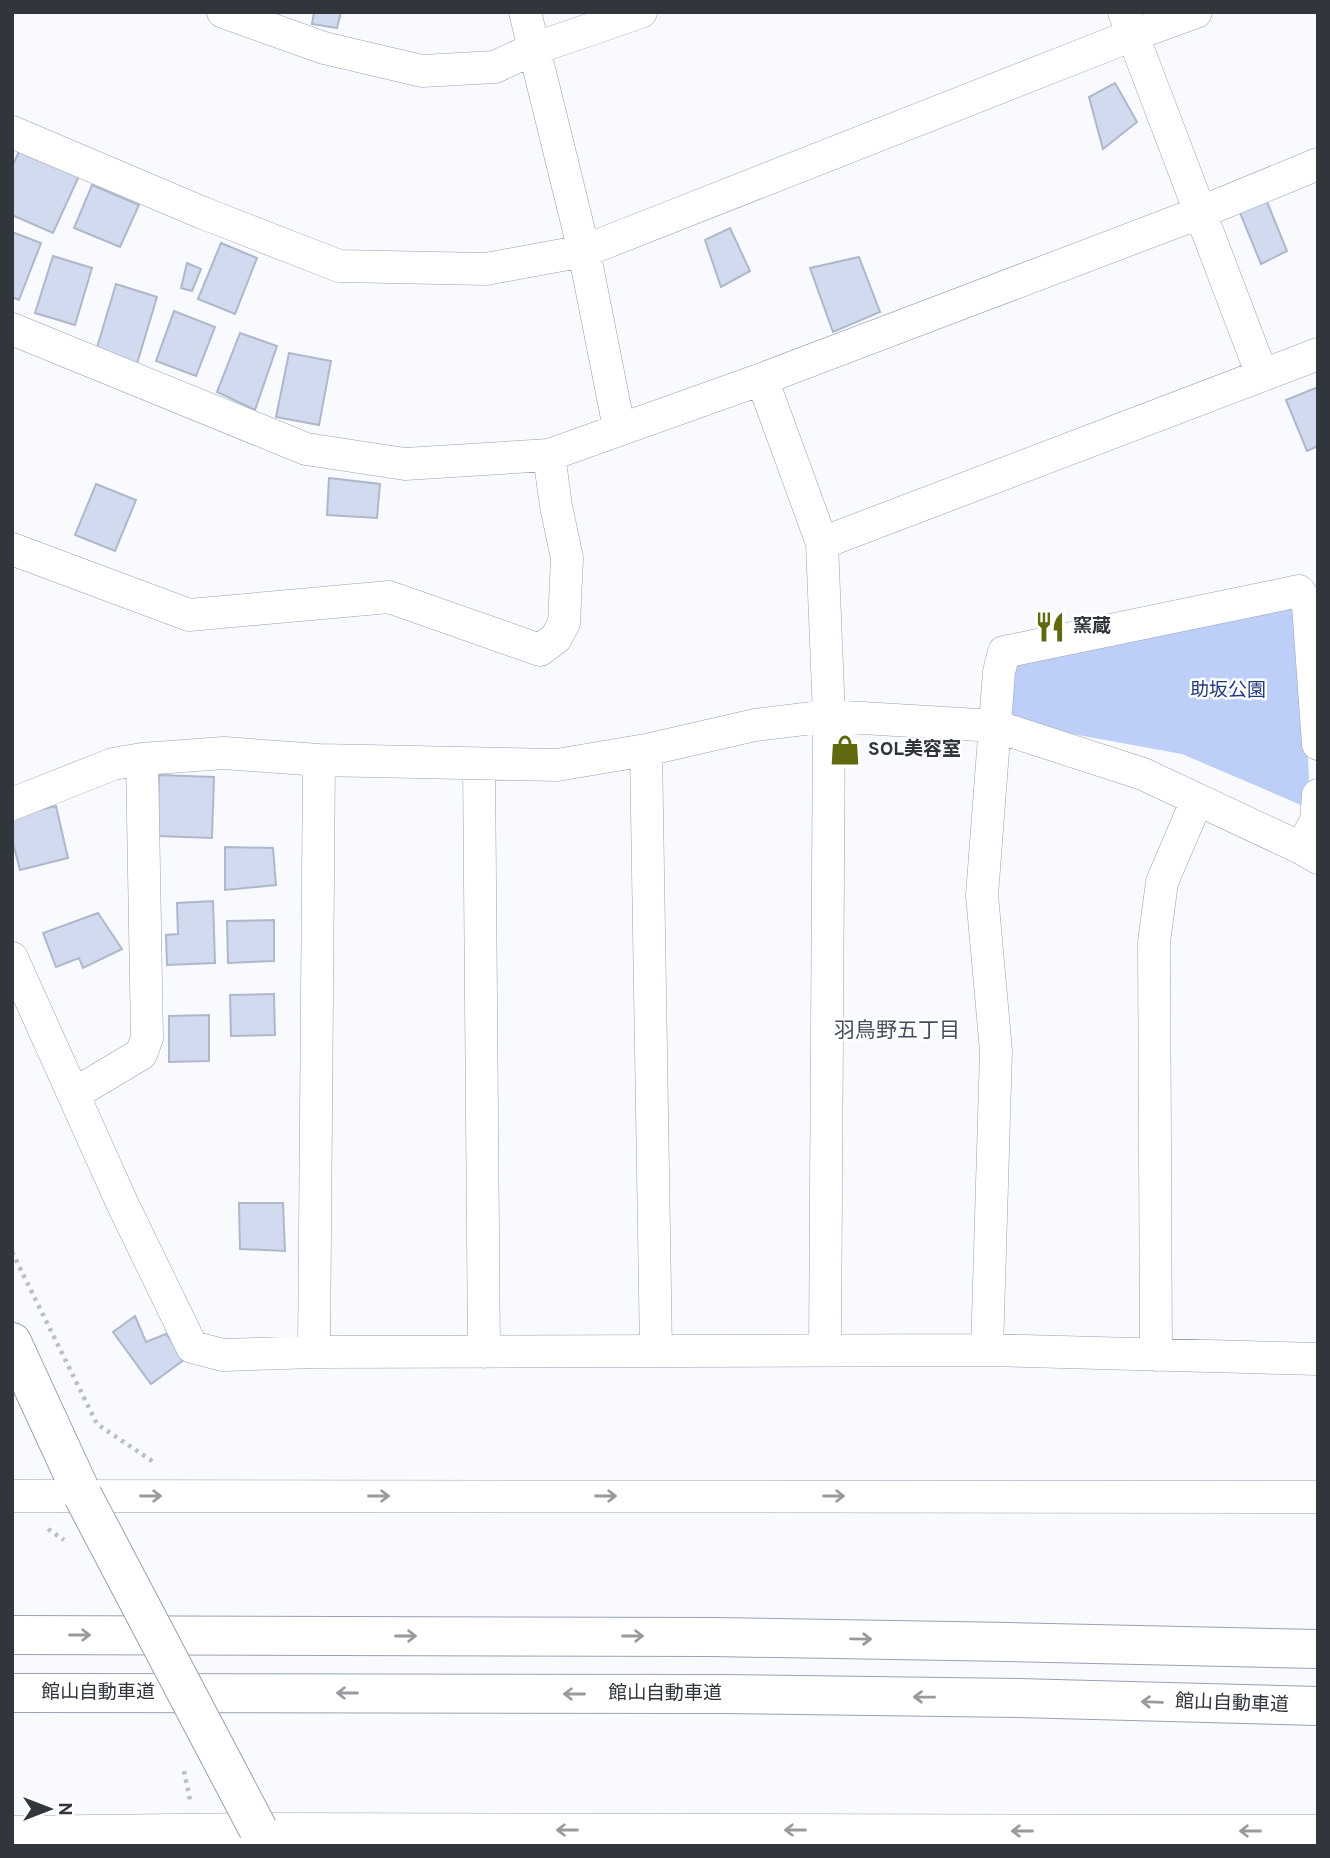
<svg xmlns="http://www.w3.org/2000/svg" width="1330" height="1858" font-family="Overpass,'Noto Sans JP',sans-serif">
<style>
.green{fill:#bdcff8}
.building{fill:#d1daee;stroke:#afb8cb;stroke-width:2}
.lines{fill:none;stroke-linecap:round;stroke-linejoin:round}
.street-casing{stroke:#98a1b3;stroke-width:33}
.secondary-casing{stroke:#98a1b3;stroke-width:40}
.highway-casing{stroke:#98a1b3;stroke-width:40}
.path{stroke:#bcbfc4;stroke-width:4.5;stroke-dasharray:3.5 5;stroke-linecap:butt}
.street{stroke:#fff;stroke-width:32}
.secondary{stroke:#fff;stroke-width:38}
.highway{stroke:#fff;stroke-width:38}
.secondary-bridge-casing{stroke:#98a1b3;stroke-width:40;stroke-linecap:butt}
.secondary-bridge{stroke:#fff;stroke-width:38}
.oneway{stroke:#989a9e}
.labels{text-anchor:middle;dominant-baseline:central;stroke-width:5;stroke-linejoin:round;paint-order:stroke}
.poi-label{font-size:19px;font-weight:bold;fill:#31353c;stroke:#fff;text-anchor:start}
.park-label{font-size:19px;fill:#213a80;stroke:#fff}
.street-label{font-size:19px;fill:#31353c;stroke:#fff}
.neighbourhood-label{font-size:21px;fill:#464d5e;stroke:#fff}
</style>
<rect width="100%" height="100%" fill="#f8fafe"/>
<path class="green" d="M1293 601 1300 612 1309 777 1308 808 1182 754 1001 721 1009 657Z"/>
<path class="building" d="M314 12H341L337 28 312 24Z
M1115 83 1137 122 1103 149 1089 97Z
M20 149 79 176 53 233 12 215V167Z
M92 185 139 205 120 247 74 228Z
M1265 197 1287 251 1261 264 1238 208Z
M730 228 750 271 721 287 705 240Z
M12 232 41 243 19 300 12 297Z
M221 243 257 258 235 314 198 299Z
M53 256 92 268 75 325 35 313Z
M859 257 880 312 833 332 810 268Z
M187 263 201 269 192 291 181 288Z
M116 284 157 297 136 367 95 354Z
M174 311 215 327 196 376 156 361Z
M240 333 277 346 255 410 217 392Z
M289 353 331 361 319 425 276 417Z
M1318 387V446L1307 451 1286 400Z
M329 478 380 484 377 518 327 515Z
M96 484 136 500 115 551 75 535Z
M159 775 214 777 212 838 157 836Z
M56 806 68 858 20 870 12 839V816Z
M225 847 273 848 276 885 225 890Z
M213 901 215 963 167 965 166 935 178 934 177 903Z
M98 913 122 949 83 968 79 958 56 967 43 933Z
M274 920V961L228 963 227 921Z
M274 994 275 1035 231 1036 230 995Z
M209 1015V1061L169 1062V1016Z
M239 1203H283L285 1251 240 1249Z
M135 1316 146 1342 166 1334 185 1359 151 1384 113 1332Z"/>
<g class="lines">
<g class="street-casing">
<path id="street" d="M223 12 324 48 422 71 495 67 533 49 641 12
M525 12 584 251 619 428
M1124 12 1262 375
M12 132 203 213 339 266 486 269 584 251 1133 35 1196 12
M12 329 306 449 405 464 549 455 762 379 1199 213 1318 164
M762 379 822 543 829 716 825 1350
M822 543 1318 354
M12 549 189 615 389 597 540 650 556 638 564 623 567 558 556 506 549 455
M646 750 656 1351
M479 764 484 1352
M12 804 113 764 142 759 224 753 319 760 557 765 646 750 755 725 829 716 995 726 1143 774 1301 848 1318 858
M1301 848 1316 821 1318 795
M12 958 123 1205 192 1347 223 1355 314 1352 987 1350 1318 1359
M74 1094 141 1054 147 1038 142 759
M987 1350 996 1051 982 895 999 672 1004 652 1299 591 1308 605 1318 744
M314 1352 319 760
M1156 1355 1154 942 1162 882 1197 800
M12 1496 1318 1497
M12 1832 258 1829 1318 1831"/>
</g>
<g class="secondary-casing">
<path id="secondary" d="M12 1342 83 1496"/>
</g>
<g class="highway-casing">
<path id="highway" d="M12 1635 712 1637 1009 1642 1318 1649
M12 1693 722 1694 1018 1698 1318 1706"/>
</g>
<path class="path" d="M12 1252 97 1424 155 1463
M48 1529 64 1540
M184 1771 190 1800"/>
<use href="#street" class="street"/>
<use href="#secondary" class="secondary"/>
<use href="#highway" class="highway"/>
<g class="secondary-bridge-casing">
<path id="secondary-bridge" d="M83 1496 258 1829"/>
</g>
<use href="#secondary-bridge" class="secondary-bridge"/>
</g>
<defs><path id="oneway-shaft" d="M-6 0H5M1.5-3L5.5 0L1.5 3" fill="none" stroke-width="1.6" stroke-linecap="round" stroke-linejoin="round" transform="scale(1.75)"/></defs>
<g class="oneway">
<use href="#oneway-shaft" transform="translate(151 1496)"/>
<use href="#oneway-shaft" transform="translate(379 1496)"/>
<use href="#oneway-shaft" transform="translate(606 1496)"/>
<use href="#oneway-shaft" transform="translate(834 1496)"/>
<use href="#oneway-shaft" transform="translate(80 1635)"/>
<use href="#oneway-shaft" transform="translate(406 1636)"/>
<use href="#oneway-shaft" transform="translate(633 1636)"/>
<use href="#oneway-shaft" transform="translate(861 1639) rotate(1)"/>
<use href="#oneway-shaft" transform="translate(347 1693) rotate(-180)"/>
<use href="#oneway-shaft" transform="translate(574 1694) rotate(-180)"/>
<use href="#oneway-shaft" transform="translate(924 1697) rotate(-179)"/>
<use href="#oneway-shaft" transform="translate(1152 1702) rotate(-178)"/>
<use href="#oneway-shaft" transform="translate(567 1830) rotate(-180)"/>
<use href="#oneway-shaft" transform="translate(795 1830) rotate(-180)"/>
<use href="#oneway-shaft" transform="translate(1022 1831) rotate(-180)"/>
<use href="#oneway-shaft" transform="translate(1250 1831) rotate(-180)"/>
</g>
<defs>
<g id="restaurant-bare" transform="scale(2.415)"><path d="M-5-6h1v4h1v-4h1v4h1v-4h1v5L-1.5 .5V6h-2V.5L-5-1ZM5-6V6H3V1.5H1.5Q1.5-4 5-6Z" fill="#60690e" stroke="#fff" stroke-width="2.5" paint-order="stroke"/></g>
<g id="shop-bare" transform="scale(2.415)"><path d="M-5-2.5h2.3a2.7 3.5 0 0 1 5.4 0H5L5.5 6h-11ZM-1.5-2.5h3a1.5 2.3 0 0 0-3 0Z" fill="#60690e" stroke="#fff" stroke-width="2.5" paint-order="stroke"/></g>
</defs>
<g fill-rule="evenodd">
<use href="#restaurant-bare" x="1050" y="627"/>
<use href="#shop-bare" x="845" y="750"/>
</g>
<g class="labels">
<g class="poi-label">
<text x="1073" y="627">窯蔵</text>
<text x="868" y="750">SOL美容室</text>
</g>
<g class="park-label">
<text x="1228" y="691">助坂公園</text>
</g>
<g class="street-label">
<text x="98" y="1693">館山自動車道</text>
<text x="665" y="1694">館山自動車道</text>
<text transform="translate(1232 1704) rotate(2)">館山自動車道</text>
</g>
<g class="neighbourhood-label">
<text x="897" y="1031">羽鳥野五丁目</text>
</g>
</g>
<rect width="1330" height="1858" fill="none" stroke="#31353c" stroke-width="28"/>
<g transform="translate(49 1809) rotate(90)" stroke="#ffffff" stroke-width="5" paint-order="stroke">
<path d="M0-5L12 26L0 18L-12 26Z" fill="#31353c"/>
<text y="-10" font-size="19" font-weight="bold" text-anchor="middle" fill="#31353c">N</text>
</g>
</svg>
